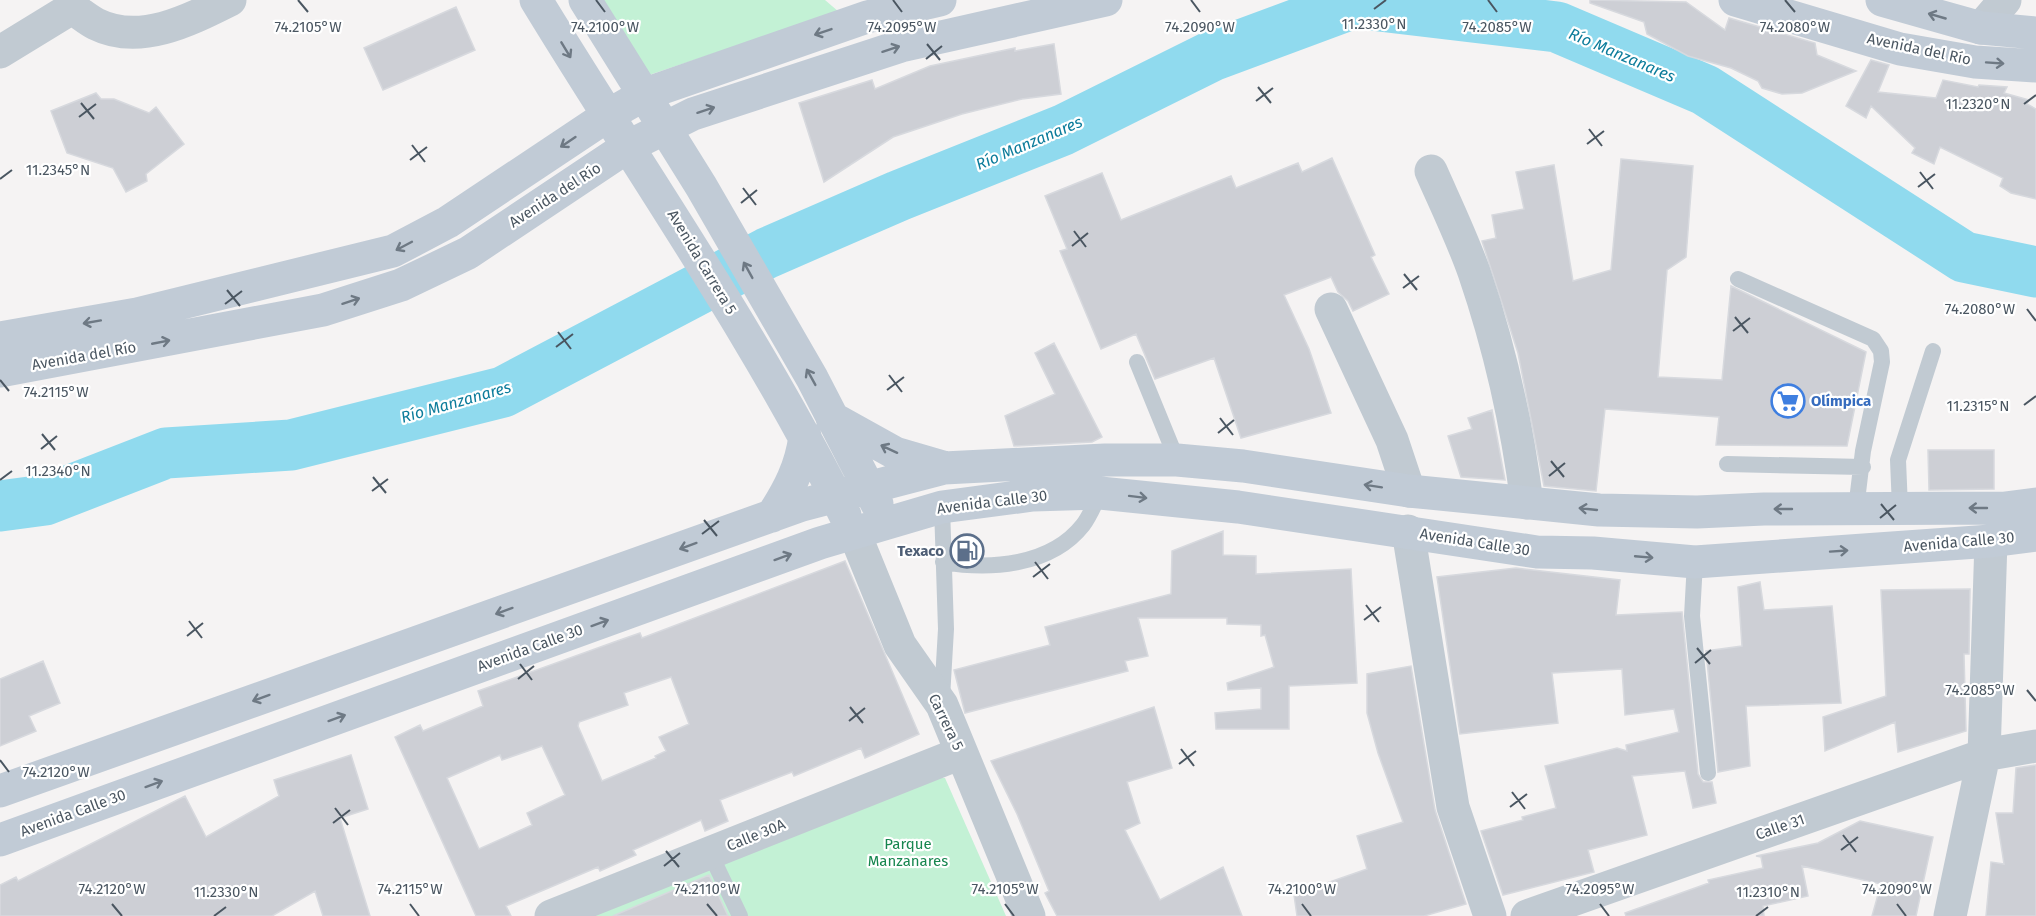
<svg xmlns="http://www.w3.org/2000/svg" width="2036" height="916" font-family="'Fira Sans',sans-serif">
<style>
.green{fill:#c3f1d5}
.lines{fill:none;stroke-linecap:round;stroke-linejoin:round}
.river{stroke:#90daee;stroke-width:51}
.building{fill:#cdcfd5;stroke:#d7d9de;stroke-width:1.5;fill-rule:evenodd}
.lane{stroke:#c1cad2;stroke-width:16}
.street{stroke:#c1cad2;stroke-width:33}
.secondary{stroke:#c1cbd6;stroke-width:33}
.oneway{stroke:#6e7984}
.ticks{fill:none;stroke:#4a5661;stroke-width:2}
.labels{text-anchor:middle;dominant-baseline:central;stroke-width:4.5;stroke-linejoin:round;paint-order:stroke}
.street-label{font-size:15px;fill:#4a5661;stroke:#fff}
.shop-label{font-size:15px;font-weight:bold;fill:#366cbe;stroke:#fff;text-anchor:start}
.service-label{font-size:15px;font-weight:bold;fill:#4e5e75;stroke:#fff;text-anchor:end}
.park-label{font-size:15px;fill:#17864f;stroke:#fff}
.water-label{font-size:16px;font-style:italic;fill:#0c7c9b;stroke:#fff}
.ticks-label{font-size:15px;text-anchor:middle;fill:#4a5661;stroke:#fff;stroke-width:4.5;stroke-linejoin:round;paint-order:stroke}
</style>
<rect width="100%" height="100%" fill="#f5f3f3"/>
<path class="green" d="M595 0H825L839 12 643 77Z
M922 778H945L1006 916H593Z"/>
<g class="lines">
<path class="river" d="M0 506 45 500 166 453 291 445 503 392 767 253 898 196 1063 130 1214 55 1354 3 1557 27 1705 90 1964 257 2036 272"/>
</g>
<path class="building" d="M1590 0 1686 2 1725 30 1729 18 1815 43 1817 55 1856 71 1802 93 1782 94 1762 88 1758 81 1731 68 1688 56 1647 34 1644 22 1590 3Z
M456 7 475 50 383 90 364 48Z
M1054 44 1061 94 1022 99 962 114 893 137 824 182 799 103 872 80 875 89 930 66 1015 48V51Z
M1871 60 1889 65 1878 92 1936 98 1943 80 1978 87 1979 85 2007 87 2004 93 2029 100 2027 104 2036 109V199L2011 193 2000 186 2003 178 1940 147 1934 164 1912 153 1915 148 1871 106 1866 118 1846 106Z
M96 93 101 99H114L149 113 156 107 184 144 146 174 147 181 126 192 113 168 67 153 51 111Z
M1332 158 1375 255 1371 257 1389 294 1353 311 1348 301 1338 292 1331 277 1284 295 1309 349 1331 413 1241 438 1214 358 1155 379 1136 334 1101 349 1060 251 1067 249 1045 196 1102 173 1121 220 1231 176 1236 188 1298 163 1302 172Z
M1621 159 1693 166 1686 257 1667 270 1658 377 1722 380 1731 286 1866 352 1847 446 1716 445 1719 417 1605 409 1596 491 1544 486 1518 353 1482 241 1496 238 1492 215 1524 209 1516 172 1554 165 1573 281 1611 270Z
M1054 343 1102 437 1092 442 1014 446 1005 416 1055 394 1035 353Z
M1492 410 1505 480 1461 477 1448 436 1472 429 1468 418Z
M1928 450H1994V489L1929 490Z
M1223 531V555L1256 556V574L1351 569 1357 683 1289 686V729H1216L1215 713 1261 709V688L1228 690 1227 683 1274 667 1265 635 1261 636V625L1227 624V618H1138L1148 656 1125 661 1128 671 965 713 954 670 1050 645 1045 627 1171 594 1172 551Z
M845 561 919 734 865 758 861 748 794 776 792 772 720 800 728 821 705 831 701 820 633 850 636 855 600 871 598 867 506 906 511 916H476L395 737 420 725 423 731 483 706 478 691 617 641 640 633 642 638ZM671 677 689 724 659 737 666 751 655 756 656 758 602 781 578 726 579 722 628 705 624 693ZM542 746 565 795 527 813 532 825 479 849 447 778 500 755 502 760Z
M1516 568 1620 580 1616 615 1682 612 1698 774 1703 782H1712L1716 803 1693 808 1685 771 1632 776 1647 835 1588 850 1594 872 1503 895 1481 831 1523 820 1522 817 1556 808 1545 766 1617 748 1627 751 1626 745 1679 732 1674 709 1625 715 1622 669 1552 673 1558 723 1460 734 1437 577Z
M1760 582 1764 610 1832 606 1841 703 1746 706 1750 766 1718 772 1706 651 1742 646 1738 587Z
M1970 589 1969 654H1964L1966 731 1898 752 1895 722 1825 751 1823 717 1886 696 1881 590Z
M43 661 60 703 29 716 36 731 0 746V679Z
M1411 666 1435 810 1466 904 1424 916H1297L1293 888 1324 884 1367 869 1357 836 1403 822 1378 753 1367 713V674Z
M1154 707 1172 768 1127 782 1140 823 1125 830 1160 900 1223 867 1242 916H1057L1045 893 1049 891 1017 814 991 761Z
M351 755 368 809 340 818 370 916H323L315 891 272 916H0V885L16 877 18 881 185 796 206 837 279 796 274 780Z
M2036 765V916H1986L1991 862 2004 864 1996 813H2013L2016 768Z
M1860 821 1933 837 1916 916H1872L1881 884 1802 866 1808 896 1763 906 1764 916H1626L1625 913 1709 883 1708 880 1763 868 1761 857 1756 856 1818 843Z
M709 875 728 916H613Z"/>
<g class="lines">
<path class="lane" d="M1738 279 1873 339 1881 351 1882 362 1863 451 1856 509
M1137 362 1177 460
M1727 464 1863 467
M1900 508 1898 460 1933 351
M943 562C990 570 1051 566 1083 525 1090 516 1095 503 1100 493
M1695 562 1692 616 1708 773
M942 698 946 629 942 507
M710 853 740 916"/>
<path class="street" d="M1981 28 2005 0
M0 52 72 8C80 13 88 20 96 24 140 46 190 20 230 0
M1431 171C1446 205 1462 238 1474 272 1500 348 1517 424 1527 503
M1331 309 1392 440 1409 491
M1408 531 1453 807 1490 916
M854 532 900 645 942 705 1029 916
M551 916 961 753
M1527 916 1984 755 2036 746
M1950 916 1984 755 1991 541"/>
<path class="secondary" d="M536 0C640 171 756 335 845 515
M585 0 701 186 812 378 877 504
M1735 0 1900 49 1975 62 2036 66
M1882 0 1981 28 2036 33
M0 338 137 314 393 251 448 222 607 116 645 94 867 17 940 0
M0 371 323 310 401 285 468 253 627 147 693 114 901 46 1106 0
M832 418 895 453 943 467
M772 516C789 490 801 467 805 436
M0 791 802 505 944 468 1105 460H1177L1243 466 1409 491 1599 510 1697 512 1764 509 2005 508 2036 504
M0 840 820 543 942 507 1033 495 1100 493 1238 507 1537 552 1593 553 1695 562 1991 541 2036 535"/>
</g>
<defs><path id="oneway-shaft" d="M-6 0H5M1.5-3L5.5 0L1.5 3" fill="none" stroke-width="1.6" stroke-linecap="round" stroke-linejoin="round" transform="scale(1.5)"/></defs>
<g class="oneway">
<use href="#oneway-shaft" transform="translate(1937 16) rotate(-164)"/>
<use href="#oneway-shaft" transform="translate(823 32) rotate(161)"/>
<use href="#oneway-shaft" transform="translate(891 49) rotate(-18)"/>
<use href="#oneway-shaft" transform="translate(566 50) rotate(59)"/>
<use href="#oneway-shaft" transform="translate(1995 63) rotate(4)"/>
<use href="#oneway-shaft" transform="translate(706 110) rotate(-18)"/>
<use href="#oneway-shaft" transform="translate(568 142) rotate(146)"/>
<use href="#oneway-shaft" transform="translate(404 246) rotate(152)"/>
<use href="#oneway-shaft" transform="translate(748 270) rotate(-119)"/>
<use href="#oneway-shaft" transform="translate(351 301) rotate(-18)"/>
<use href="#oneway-shaft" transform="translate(92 322) rotate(170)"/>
<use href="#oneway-shaft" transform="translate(161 342) rotate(-11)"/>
<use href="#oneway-shaft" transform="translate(811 377) rotate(-119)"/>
<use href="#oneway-shaft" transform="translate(889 449) rotate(-155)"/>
<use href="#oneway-shaft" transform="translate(1373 486) rotate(-171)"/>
<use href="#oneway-shaft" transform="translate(1138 497) rotate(7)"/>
<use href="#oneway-shaft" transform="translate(1978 508) rotate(180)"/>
<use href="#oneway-shaft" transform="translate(1588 509) rotate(-174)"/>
<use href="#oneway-shaft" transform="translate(1783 509) rotate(-180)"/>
<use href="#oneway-shaft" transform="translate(688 546) rotate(160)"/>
<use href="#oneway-shaft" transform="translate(1839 551) rotate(-4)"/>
<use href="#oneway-shaft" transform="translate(783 557) rotate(-20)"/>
<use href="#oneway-shaft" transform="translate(1644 557) rotate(5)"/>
<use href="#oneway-shaft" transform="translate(504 611) rotate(160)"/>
<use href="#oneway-shaft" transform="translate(600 623) rotate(-20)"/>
<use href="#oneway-shaft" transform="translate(261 698) rotate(160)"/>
<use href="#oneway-shaft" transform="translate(337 718) rotate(-20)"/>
<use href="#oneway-shaft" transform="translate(154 784) rotate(-20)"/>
</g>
<path class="ticks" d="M298 0 308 12M596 0 605 12M893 0 902 12M1191 0 1200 12M1488 0 1497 12M1785 0 1795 12M1374 9 1386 0M927 44 940 60M926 59 942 46M1258 87 1271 103M1256 101 1273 88M81 103 94 119M2024 104 2036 95M79 117 96 104M1589 129 1602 146M1587 144 1604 131M412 145 425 162M410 160 427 147M1920 172 1933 189M0 179 12 170M1918 187 1935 174M743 188 756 205M741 203 757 190M1074 231 1086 247M1072 246 1088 233M1404 274 1417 290M1403 288 1419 276M227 290 240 306M225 304 242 291M2027 309 2036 321M1735 317 1748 333M1733 331 1750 318M558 332 571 349M556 347 573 334M889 375 902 392M0 380 9 391M887 390 904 377M2024 405 2036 396M1220 418 1233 435M1218 433 1234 420M42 434 55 450M41 449 57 436M1551 461 1564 477M1549 476 1565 463M373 477 386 493M0 480 12 471M372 491 388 479M1881 504 1894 520M1880 518 1896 505M704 520 717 536M702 534 719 521M1035 562 1048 579M1033 577 1050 564M1366 605 1379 622M1364 620 1381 607M189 621 202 638M187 636 203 623M1697 648 1710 664M1695 663 1711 650M520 664 532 680M518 679 534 666M2027 690 2036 701M850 707 863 723M849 721 865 708M1181 749 1194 766M0 760 9 772M1179 764 1196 751M1512 792 1525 809M1510 807 1527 794M335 808 348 825M333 823 350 810M1843 835 1856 852M1841 850 1858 837M666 851 679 867M664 866 680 853M112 904 122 916M410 904 419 916M707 904 717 916M1005 904 1014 916M1302 904 1311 916M1600 904 1609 916M1897 904 1906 916M214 916 226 907M1756 916 1768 907"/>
<defs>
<g id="supermarket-ring" transform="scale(1.725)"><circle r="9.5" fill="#fff" stroke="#3f7fe0" stroke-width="1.5"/><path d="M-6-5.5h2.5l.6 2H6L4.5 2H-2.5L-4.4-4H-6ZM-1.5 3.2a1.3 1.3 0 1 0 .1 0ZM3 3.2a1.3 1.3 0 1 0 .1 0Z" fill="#3f7fe0"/></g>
<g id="fuel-ring" transform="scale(1.725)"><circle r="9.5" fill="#fff" stroke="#5c6f8a" stroke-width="1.5"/><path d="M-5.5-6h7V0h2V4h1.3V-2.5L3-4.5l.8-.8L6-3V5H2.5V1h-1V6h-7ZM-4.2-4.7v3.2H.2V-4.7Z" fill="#5c6f8a"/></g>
</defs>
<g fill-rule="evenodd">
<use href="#supermarket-ring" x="1788" y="401"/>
<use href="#fuel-ring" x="967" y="551"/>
</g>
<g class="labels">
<g class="street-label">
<text transform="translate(1919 49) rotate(12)">Avenida del Río</text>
<text transform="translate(555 195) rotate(-33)">Avenida del Río</text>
<text transform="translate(702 262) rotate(59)">Avenida Carrera 5</text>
<text transform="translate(84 356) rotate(-10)">Avenida del Río</text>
<text transform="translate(992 502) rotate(-7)">Avenida Calle 30</text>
<text transform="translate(1475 542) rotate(9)">Avenida Calle 30</text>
<text transform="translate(1959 542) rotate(-5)">Avenida Calle 30</text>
<text transform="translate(530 648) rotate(-20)">Avenida Calle 30</text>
<text transform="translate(946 722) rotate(64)">Carrera 5</text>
<text transform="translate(73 813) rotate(-20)">Avenida Calle 30</text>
<text transform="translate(1780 827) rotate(-19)">Calle 31</text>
<text transform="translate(756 835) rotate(-22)">Calle 30A</text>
</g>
<g class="shop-label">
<text x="1811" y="401">Olímpica</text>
</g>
<g class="service-label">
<text x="944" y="551">Texaco</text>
</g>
<g class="park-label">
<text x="908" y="844">Parque<tspan x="908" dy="17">Manzanares</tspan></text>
</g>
<g class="water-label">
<text transform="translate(1622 55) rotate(23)">Río Manzanares</text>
<text transform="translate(1029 143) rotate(-23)">Río Manzanares</text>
<text transform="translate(456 402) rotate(-16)">Río Manzanares</text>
</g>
</g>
<g class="ticks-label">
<text x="1374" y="29">11.2330°N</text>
<text x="308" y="32">74.2105°W</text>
<text x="605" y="32">74.2100°W</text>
<text x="902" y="32">74.2095°W</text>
<text x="1200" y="32">74.2090°W</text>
<text x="1497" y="32">74.2085°W</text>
<text x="1795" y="32">74.2080°W</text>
<text x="1978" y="109">11.2320°N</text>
<text x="58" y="175">11.2345°N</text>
<text x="1980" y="314">74.2080°W</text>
<text x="56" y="397">74.2115°W</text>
<text x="1978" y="411">11.2315°N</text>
<text x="58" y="476">11.2340°N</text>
<text x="1980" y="695">74.2085°W</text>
<text x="56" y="777">74.2120°W</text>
<text x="112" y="894">74.2120°W</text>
<text x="410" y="894">74.2115°W</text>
<text x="707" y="894">74.2110°W</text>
<text x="1005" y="894">74.2105°W</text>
<text x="1302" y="894">74.2100°W</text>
<text x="1600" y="894">74.2095°W</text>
<text x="1897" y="894">74.2090°W</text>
<text x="226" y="897">11.2330°N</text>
<text x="1768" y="897">11.2310°N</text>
</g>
</svg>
